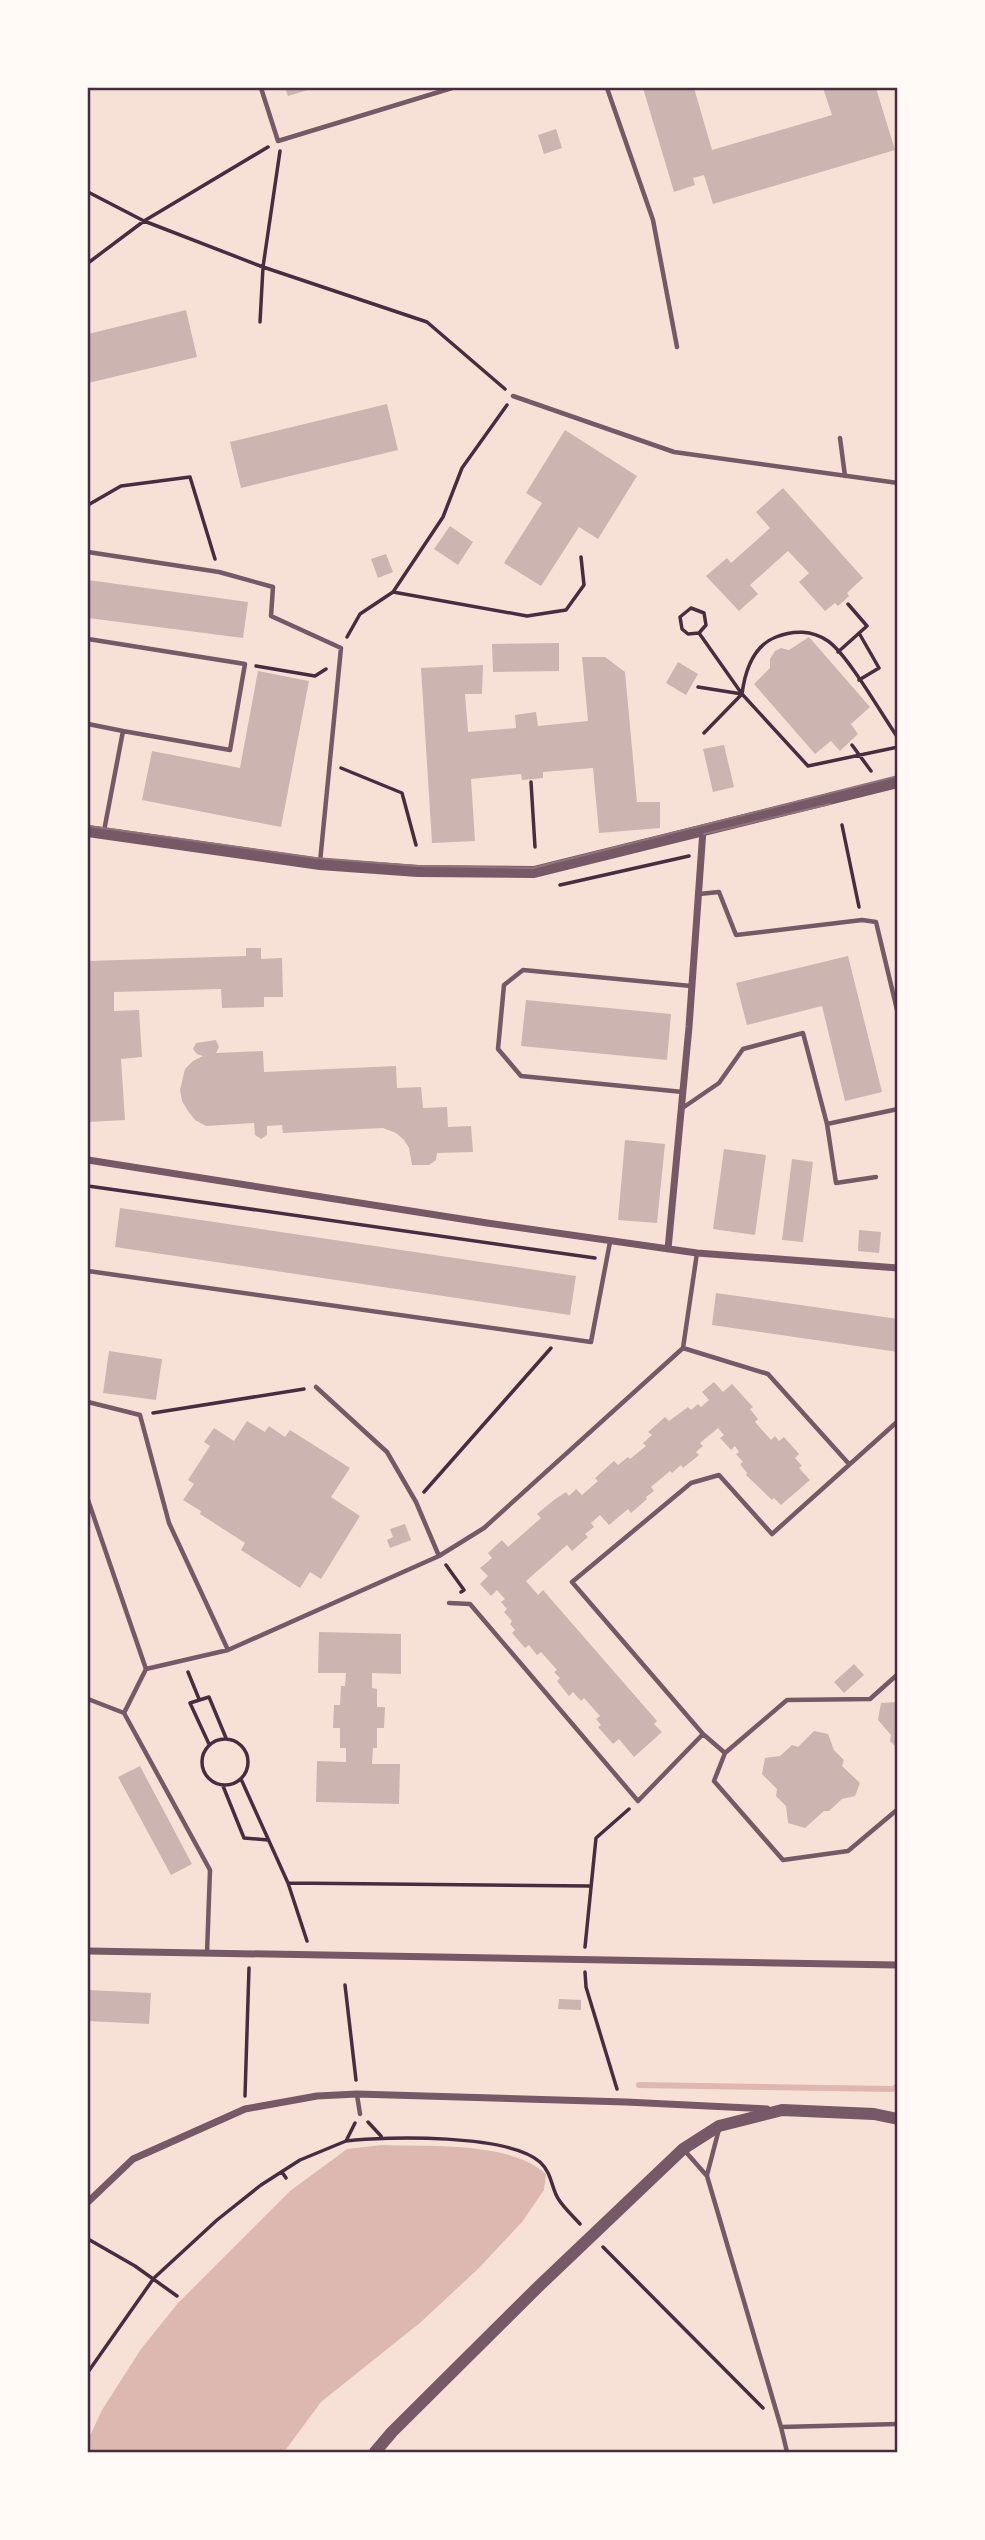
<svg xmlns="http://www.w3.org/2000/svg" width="985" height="2540" font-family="'Fira Sans Condensed',sans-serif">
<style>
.water{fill:#dcb8b0}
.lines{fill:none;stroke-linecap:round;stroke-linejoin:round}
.stream{stroke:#dcb8b0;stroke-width:6}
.building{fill:#ccb4b1}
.path{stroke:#4a2c40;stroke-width:3.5}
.service{stroke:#755966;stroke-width:4.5}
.minor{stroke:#755966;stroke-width:7}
.tertiary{stroke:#755966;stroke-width:12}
.tram{stroke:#8f747c;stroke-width:2}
.neatline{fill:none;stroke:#4a2c40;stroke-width:2.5}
</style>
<rect width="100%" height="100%" fill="#f7e1d7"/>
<path class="water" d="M382 2145C430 2147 509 2141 546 2174L544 2190 522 2222 479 2268 421 2322 321 2402 284 2452H88V2440L102 2410 141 2349 178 2303 290 2191 347 2149Z"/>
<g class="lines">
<path class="stream" d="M639 2085 893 2089 898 2086"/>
</g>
<path class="building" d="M285 88H314L288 96Z
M643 88H694L712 150 832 115 823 88H876L895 150 713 204 704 175 693 178 695 185 674 192Z
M556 129 562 148 544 154 538 135Z
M186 310 197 357 88 383V334Z
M387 404 398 450 241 488 230 442Z
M565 430 637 476 598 539 579 527 541 586 504 563 542 503 526 493Z
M783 488 863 578 847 593 849 596 838 606 835 603 825 611 799 582 809 573 788 551 750 585 758 594 739 611 706 576 727 558 731 563 770 528 756 512Z
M450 526 473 542 458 565 434 549Z
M386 554 393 572 378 578 371 559Z
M88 580 248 602 243 638 88 618Z
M809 637 870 707 851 724 858 734 840 751 831 741 815 754 754 684 770 668V659L775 651 781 648 789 650Z
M559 643V671L493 672 492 644Z
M582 657H605L625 672 637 802H660V828L599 833 593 768 543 772V778L522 780 521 774 471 779 475 841 432 843 421 668 483 665 482 694H465L468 732 516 728 515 715 536 712 538 726 588 721Z
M678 662 698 674 686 695 666 683Z
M258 671 309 681 281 827 142 800 152 751 240 768Z
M724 745 734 787 713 792 703 749Z
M246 948H261V959L282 958 283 997H264V1007L222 1008 221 989 114 992V1011L139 1010 142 1057 121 1059 125 1120 88 1122V961L246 956Z
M848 956 882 1092 845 1101 822 1006 747 1025 736 983Z
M526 1000 671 1014 667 1060 521 1046Z
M216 1040 219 1047 216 1053 263 1051 264 1072 396 1066 397 1088 421 1087 423 1108 447 1107 448 1127 471 1126 473 1152 437 1153 436 1160 429 1165H412L409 1148 404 1140 396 1133 383 1128 283 1133 282 1125 267 1126V1135L261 1139 255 1135 254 1123 206 1126 195 1120 188 1111 182 1101 180 1090 185 1069 193 1061 203 1056 197 1054 193 1049 196 1043Z
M625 1140 665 1144 657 1223 618 1220Z
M724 1149 766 1155 755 1235 713 1229Z
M792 1159 813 1162 803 1242 782 1240Z
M120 1208 576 1276 570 1315 115 1247Z
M859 1230 881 1232 879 1253 858 1251Z
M716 1293 898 1319V1352L712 1325Z
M109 1351 162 1359 156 1400 103 1393Z
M714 1382 723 1392 732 1384 753 1407 750 1409 758 1419 755 1422 771 1440 775 1436 779 1441 784 1437 799 1454 795 1458 802 1466 799 1468 810 1480 781 1505 774 1498 772 1500 746 1475 747 1473 740 1464 743 1462 736 1454 739 1452 735 1446 731 1450 720 1438 724 1435 718 1428 700 1443 703 1446 696 1452 699 1455 683 1468 681 1465 672 1473 670 1471 651 1487 654 1491 646 1497 647 1499 631 1513 628 1509 609 1525 600 1515 591 1523 594 1527 585 1534 588 1537 572 1551 567 1545 526 1581 538 1595 543 1590 657 1721 654 1724 662 1732 634 1757 619 1739 613 1744 598 1727 601 1725 596 1719 600 1716 584 1698 581 1701 573 1692 569 1696 557 1681 560 1678 554 1672 557 1670 541 1652 537 1655 529 1645 525 1648 512 1633 515 1630 510 1624 512 1621 504 1612 507 1609 501 1602 505 1599 497 1590 491 1596 480 1584 488 1576 480 1568 492 1558 488 1553 502 1540 508 1547 541 1518 537 1514 554 1500 566 1492 569 1496 576 1489 582 1495 598 1481 595 1478 614 1461 618 1465 628 1457 630 1459 646 1446 643 1443 652 1435 648 1432 665 1417 669 1421 688 1407 691 1410 698 1404 701 1407 709 1400 702 1392Z
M247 1421 265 1432 269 1426 285 1437 290 1430 350 1468 331 1497 360 1516 321 1579 310 1572 300 1588 241 1550 245 1543 200 1514 201 1511 183 1500 194 1484 188 1480 210 1446 204 1442 214 1428 234 1441Z
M405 1524 411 1540 390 1548 387 1540 393 1537 390 1529Z
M319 1632 401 1634V1674L372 1673V1688L377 1689V1707H385L384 1728H377V1748H373L372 1764H400L399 1804 316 1802 317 1761 346 1762V1748H340V1728H333L334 1705H340L341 1686H345L346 1673H318Z
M854 1664 864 1675 844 1693 834 1682Z
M898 1702V1749L890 1741 891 1735 878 1720 881 1703Z
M814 1731 828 1734 834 1750 844 1760 842 1766 860 1783 855 1796 842 1799 829 1811H824L805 1828 788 1823 786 1806 776 1796 777 1789 762 1774 765 1758 780 1756 792 1745 798 1747Z
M140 1766 192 1864 171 1875 118 1777Z
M88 1990 151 1993 149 2024 88 2021Z
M559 1999 581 2000V2010L558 2009Z"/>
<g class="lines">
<path class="path" d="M88 192 144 221 263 267 427 322 505 389
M88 263 144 221 268 147
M260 322 263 267 280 151
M88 505 121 486 190 477 215 559
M393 592 527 616 566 610 584 585 581 557
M691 608 704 613 706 625 699 633 688 634 682 629 680 617Z
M699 633 742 694
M859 633 879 668 859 680
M347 637 360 614 393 592 443 517 462 468 507 405
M838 652 867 626 848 604
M256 666 315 676 326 669
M698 687 742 694
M704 733 742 694
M898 738C882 715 848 655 828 641 812 630 793 630 776 637 753 646 745 671 742 694L808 766 898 747
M852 745 871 771
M341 768 402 793 416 845
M531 782 535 847
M842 825 859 907
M560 885 689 856
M88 1186 595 1258
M153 1413 304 1389
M424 1492 551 1348
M446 1565 464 1590 461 1592
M188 1672 199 1699
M202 1762a23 23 0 1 1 46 0a23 23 0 1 1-46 0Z
M209 1744 190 1703 209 1697 226 1738
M241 1779 288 1883 307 1941
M223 1786 244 1838 268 1840
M288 1883 589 1886
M585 1947 596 1838 629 1809
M585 1972 586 1987 617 2089
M345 1985 356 2080
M245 2096 249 1968
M368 2122 381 2136
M355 2123 346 2141C387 2136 509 2134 540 2162 553 2174 551 2189 559 2200 565 2209 573 2216 580 2224
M282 2172 286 2178
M88 2239 135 2266 177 2296
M603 2247 763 2408
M88 2372 154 2278 217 2220 261 2185 300 2160 346 2141"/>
<path class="service" d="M261 88 278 141 452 88
M607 88 653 220 677 347
M513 396 674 452 898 483
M840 438 845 476
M88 552 219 572 273 587 271 616 341 648 320 862
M88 639 245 664 230 750 123 731
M88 724 123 731 104 831
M699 894 719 892 736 935 862 920 876 922 898 1014
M683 1092 521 1076 498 1049 504 985 523 970 691 986
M681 1109 719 1083 743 1049 803 1033 827 1124 898 1109
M827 1124 836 1183 876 1177
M88 1271 591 1342 610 1242
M683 1348 768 1374 849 1464
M316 1387 387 1452 416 1502 439 1556
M88 1402 140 1415 169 1523 228 1650
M88 1500 146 1669 124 1713 88 1699
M449 1603 470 1604 638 1801 703 1734 572 1582 691 1483 719 1475 772 1534 898 1421
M146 1669 228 1650 439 1556 484 1528 683 1348 697 1253
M898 1674 870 1699 787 1700 725 1753 714 1781 783 1860 848 1851 898 1809
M124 1713 210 1870 207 1953
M703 1734 725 1753
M357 2095 360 2114
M685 2151 707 2176 781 2427 787 2452
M707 2175 719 2129
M781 2427 898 2424"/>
<path class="minor" d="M88 1160 487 1223 697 1253 898 1268
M668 1249 689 1027 703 830
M88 1951 898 1965
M88 2202 133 2159 245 2109 317 2096 357 2094 626 2102 767 2109"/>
<path class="tertiary" d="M88 831 320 864 418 871 534 872 898 782
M375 2452 392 2432 538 2287 683 2149 719 2126 782 2110 874 2114 898 2119"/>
<path class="tram" d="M88 826 316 858 418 866 533 868 898 776
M704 834 830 804"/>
</g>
<rect width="985" height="2540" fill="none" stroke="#fffaf5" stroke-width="178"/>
<rect x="89" y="89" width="807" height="2362" class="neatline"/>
</svg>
